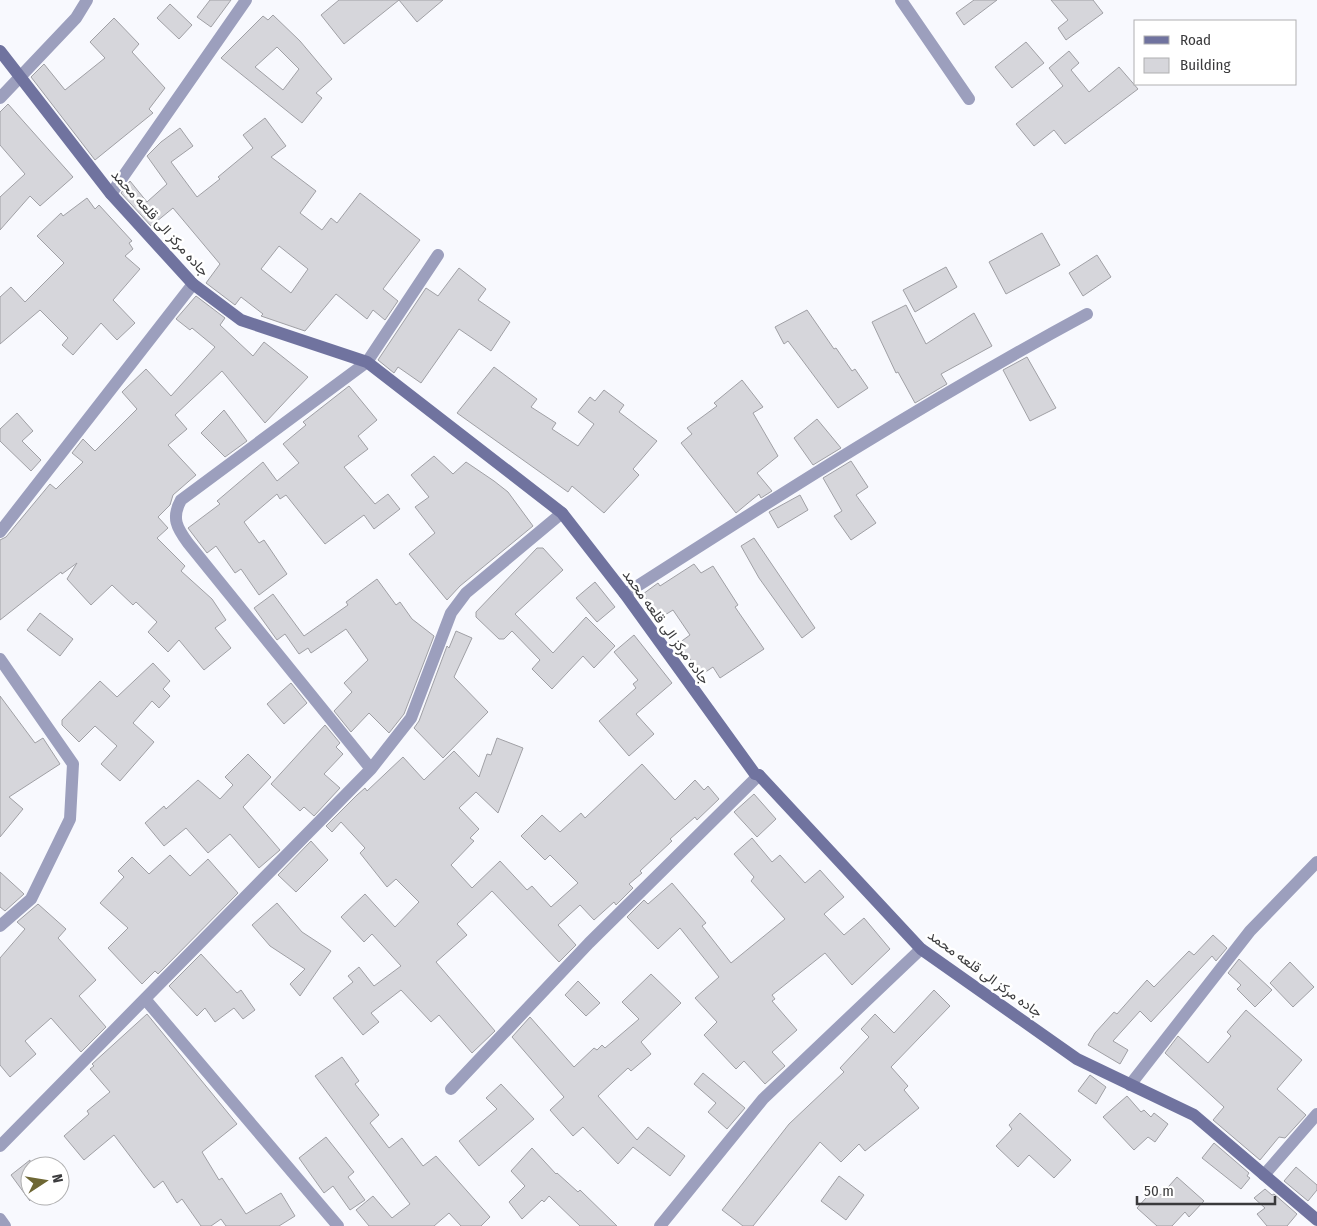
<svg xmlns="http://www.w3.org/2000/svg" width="1317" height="1226" font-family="'Fira Sans Condensed',Vazirmatn,sans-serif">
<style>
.building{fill:#d6d6db;stroke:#a0a0a5;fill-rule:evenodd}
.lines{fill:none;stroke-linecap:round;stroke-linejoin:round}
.street{stroke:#9c9fbd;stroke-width:12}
.secondary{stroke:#70739f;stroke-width:12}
.labels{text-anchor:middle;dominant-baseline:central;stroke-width:5;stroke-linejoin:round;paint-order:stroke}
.street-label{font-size:14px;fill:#3a3a3c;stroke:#fff}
</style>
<rect width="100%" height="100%" fill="#f8f9fe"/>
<path class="building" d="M210 0H231L211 27 197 17Z
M339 0H443L417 22 399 0 344 44 321 15Z
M974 0H997L964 25 956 13Z
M1051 0H1093L1103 13 1066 40 1058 28 1068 20Z
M170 4 192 25 179 39 157 18Z
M273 15 300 41 332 79 316 93 322 98 302 123 221 58 263 16 268 20ZM277 47 299 69 283 90 255 67Z
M114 18 139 44 132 52 165 88 149 109 153 113 95 160 31 77 44 64 65 90 105 58 90 42Z
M1026 42 1044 63 1012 88 995 67Z
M1069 51 1079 63 1071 70 1089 92 1119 67 1138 89 1065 144 1054 130 1034 146 1016 124 1063 86 1049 68Z
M8 104 73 177 40 206 30 196 0 230V197L25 174 0 145V112Z
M265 118 286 146 271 157 316 191 300 213 322 230 331 218 337 223 360 193 420 240 383 289 398 301 385 320 373 310 367 319 336 294 305 331 261 316 263 314 241 297 235 305 206 283 220 264 173 208 151 226 121 193 130 181 147 202 167 184 147 156 161 142 180 128 193 146 171 162 197 197 220 179 218 177 253 148 243 135ZM279 246 308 269 291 293 261 269Z
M87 198 95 209 99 205 132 241 129 243 133 249 125 256 140 269 113 300 135 323 117 340 101 323 73 355 62 345 68 338 40 310 0 344V297L11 287 25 302 64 263 37 236 61 213 63 216Z
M1042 233 1060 265 1006 294 989 262Z
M1097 255 1111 277 1083 296 1069 273Z
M946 267 957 287 915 312 903 290Z
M459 268 486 289 478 300 510 322 491 351 459 329 421 383 398 367 394 373 378 360 426 288 438 296Z
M196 296 225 318 220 325 253 356 264 342 308 377 265 423 222 371 175 415 187 429 168 445 196 475 173 495 170 505 158 517 168 528 157 538 185 566 181 571 212 599 226 620 215 628 231 648 204 670 179 640 168 652 148 632 157 622 136 602 133 605 112 585 91 605 67 579 77 563 62 574 61 572 0 620V540L6 537 50 484 56 489 83 462 72 453 83 439 95 451 137 409 122 392 146 369 171 396 215 347 192 328 190 330 176 319Z
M906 305 926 344 974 313 992 346 941 374 947 384 915 403 898 372 896 373 872 322Z
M807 310 834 349 836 348 852 371 855 369 868 388 838 408 788 341 784 344 775 327Z
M1027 357 1056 408 1030 421 1003 370Z
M494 367 537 399 531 407 556 423 552 429 578 446 594 424 578 412 590 397 595 401 604 390 624 405 619 412 657 441 633 469 639 475 604 513 572 486 568 492 457 413Z
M742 380 763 407 753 413 778 456 757 473 772 491 761 498 759 494 736 513 681 443 692 434 687 428 717 406 714 403Z
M349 386 377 420 358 436 368 449 344 467 375 504 388 494 400 509 374 529 364 515 325 544 286 495 280 499 277 494 244 522 259 543 264 540 287 574 259 595 241 569 235 573 216 546 207 553 188 528 220 504 217 501 263 462 277 481 299 463 283 444 306 425 303 422Z
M224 410 247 441 225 457 201 433Z
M17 413 33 431 22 441 41 460 31 471 0 441V429Z
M817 419 841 448 813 465 794 438Z
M434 456 453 474 466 462 494 481 508 492 533 526 460 586 447 600 409 554 435 533 415 507 429 497 411 475Z
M851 461 868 487 856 495 876 523 851 540 834 516 842 511 823 478Z
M800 495 808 510 778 528 769 512Z
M754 538 815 628 802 638 759 578 741 546Z
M537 548H543L563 570 515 614 553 653 586 617 615 646 594 668 583 656 552 689 532 669 540 660 512 631 504 639H499L476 617V612Z
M694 564 701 573 713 566 738 605 735 607 764 649 720 678 713 667 701 675 679 643 690 635 673 610 660 618 643 594 658 583 660 586Z
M377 579 396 605 400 602 412 619 434 636 404 714 389 733 369 713 351 732 334 711 352 692 344 683 368 660 346 629 311 653 308 648 299 654 285 634 277 640 254 608 273 594 304 636 348 605 346 602Z
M595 582 615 607 597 622 576 598Z
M40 613 73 639 60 656 27 630Z
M456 631 472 638 454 677 488 712 443 758 414 728 419 721 447 646 449 648Z
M634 635 672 683 636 714 654 734 629 756 599 721 636 688 633 684 638 680 614 652Z
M153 663 170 681 163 689 170 696 159 708 152 701 133 723 154 742 120 781 101 764 117 746 95 726 79 742 62 725V720L100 681 117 697Z
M291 683 307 703 284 724 267 704Z
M0 696 35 743 43 738 60 764 9 797 23 809 0 837Z
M325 725 340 743 336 747 343 754 324 774 340 788 314 816 304 807 300 811 271 784Z
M497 738 523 748 498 813 476 792 459 808 479 829 470 838 474 841 451 865 472 888 500 861 527 890 532 886 551 907 578 883 550 855 545 860 521 836 542 815 560 832 581 813 585 818 642 764 675 800 695 780 704 790 708 786 719 799 697 820 695 817 670 839 672 841 640 871 642 873 629 884 633 888 616 905 614 902 594 920 580 905 558 925 576 945 559 962 492 891 457 924 467 935 436 962 495 1031 472 1053 439 1015 431 1022 401 990 371 1013 379 1022 363 1035 333 998 353 982 348 976 359 967 374 986 401 966 372 934 364 942 341 917 365 894 395 927 419 902 396 879 387 887 360 853 365 848 341 822 332 832 326 826 357 795 365 788 367 791 403 757 424 780 454 751 479 777 487 754 491 755Z
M248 754 271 777 243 807 280 850 259 868 230 834 208 853 186 828 164 846 145 823 164 806 166 809 198 780 220 799 233 785 225 777Z
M754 794 776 819 757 837 734 812Z
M752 838 772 862 780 855 805 883 820 870 844 897 824 914 844 935 864 918 890 949 852 985 825 953 772 995 775 999 772 1001 797 1030 772 1052 785 1066 765 1084 744 1061 736 1069 704 1035 717 1022 695 998 719 977 680 928 658 949 627 917 644 900 648 904 672 883 706 923 702 926 731 963 785 919 751 881 754 877 734 854Z
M311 841 328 860 296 892 278 875Z
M170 855 190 876 208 859 238 893 158 974 155 971 142 984 108 948 128 928 100 903 124 877 118 871 132 857 149 874Z
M0 872 24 894 5 911 0 907Z
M277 903 302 932 331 951 300 996 290 984 305 969 270 946 252 925Z
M38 904 66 929 58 938 96 980 79 996 106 1027 81 1052 51 1018 25 1041 36 1054 10 1077 0 1065V958L25 929 17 922Z
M1213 935 1227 948 1216 961 1212 956 1151 1022 1140 1011 1113 1041 1128 1050 1120 1064 1088 1045 1095 1033 1114 1012 1117 1014 1147 980 1154 987 1189 951 1194 955Z
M201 954 237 993 241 990 255 1010 243 1019 234 1008 215 1022 205 1008 197 1016 169 986Z
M1239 959 1272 990 1255 1007 1237 989 1241 985 1228 973Z
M1290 962 1314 987 1293 1007 1270 983Z
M651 974 681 1003 641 1042 651 1054 631 1071 628 1068 598 1096 637 1140 648 1127 685 1156 670 1176 633 1147 618 1164 583 1127 573 1136 550 1110 564 1097 512 1037 530 1017 574 1067 594 1048 597 1050 602 1045 605 1048 639 1019 622 1002Z
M578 981 600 1003 586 1016 565 995Z
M934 990 950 1006 891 1067 908 1086 904 1090 919 1108 865 1151 859 1144 841 1162 820 1142 753 1226H743L722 1210 789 1124 844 1072 840 1068 869 1037 861 1029 875 1014 894 1033Z
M1246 1010 1302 1060 1277 1089 1306 1115 1285 1138 1279 1137 1260 1160 1213 1120 1224 1107 1165 1053 1178 1036 1208 1063 1231 1036 1227 1032Z
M147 1014 237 1124 202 1152 219 1180 222 1178 246 1214 281 1193 295 1216 279 1226H226L221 1219 211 1226H201L182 1199 177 1203 163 1181 154 1188 114 1135 84 1160 64 1136 89 1114 87 1111 110 1092 90 1069 94 1066 92 1064Z
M342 1057 359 1081 355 1084 379 1115 370 1123 389 1148 402 1138 423 1166 436 1156 490 1217 481 1226H461L449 1213 434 1226H369L356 1210 373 1196 392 1218 410 1204 315 1076Z
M703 1073 745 1108 727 1129 708 1112 716 1103 694 1084Z
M1090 1075 1106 1087 1096 1104 1078 1091Z
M501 1084 534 1119 479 1166 459 1141 497 1109 486 1098Z
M1127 1096 1141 1112 1144 1110 1151 1117 1154 1113 1168 1124 1155 1142 1148 1137 1134 1150 1103 1117Z
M1020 1113 1071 1160 1054 1178 1029 1155 1018 1167 996 1146 1012 1129 1009 1125Z
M326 1137 354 1172 348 1177 365 1200 350 1210 333 1186 324 1193 299 1158Z
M1214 1143 1249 1173 1247 1176 1250 1178 1241 1189 1202 1158Z
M532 1148 556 1174 557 1173 578 1192 580 1190 617 1226H580L549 1196 544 1202 542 1200 522 1219 509 1202 525 1186 511 1171Z
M30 1160V1201L11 1175Z
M1296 1167 1317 1185V1190L1308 1201 1284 1181Z
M839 1176 864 1195 846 1220 821 1201Z
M1177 1177 1204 1201 1189 1217 1185 1212 1172 1226H1157L1137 1208 1154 1189 1161 1195Z
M1265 1189 1272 1195 1274 1194 1297 1214 1287 1226H1267L1257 1214 1265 1208 1254 1198Z"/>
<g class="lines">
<path class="street" d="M901 0 969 99
M0 98 76 18 87 0
M111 194 246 0
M0 532 193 284
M625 594C776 497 928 400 1087 314
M0 659 73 764 70 819 31 899 0 926
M371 769 188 543C177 528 171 518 181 500L367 362 438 255
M145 999 338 1226
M1130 1085 1250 931 1317 862
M451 1089 589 943 759 775
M0 1146 371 769 411 718 451 613 466 593 562 513
M1264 1175 1317 1114
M0 1219 5 1226
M660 1226 763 1099 921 949"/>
<path class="secondary" d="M0 51 111 194 193 284 241 320 367 362 562 513 625 594 755 774 759 775 921 949 1077 1059 1194 1115 1317 1220"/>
</g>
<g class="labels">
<g class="street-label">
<text transform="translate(160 223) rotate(48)">جاده مرکز الی قلعه محمد</text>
<text transform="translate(666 627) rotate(54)">جاده مرکز الی قلعه محمد</text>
<text transform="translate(985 974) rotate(36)">جاده مرکز الی قلعه محمد</text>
</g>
</g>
<rect x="1134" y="20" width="162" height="65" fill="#ffffff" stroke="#b0b0b1"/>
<rect x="1144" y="36" width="25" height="8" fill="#70739f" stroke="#b0b0b1"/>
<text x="1180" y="45" font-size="15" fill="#3a3a3c">Road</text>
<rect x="1144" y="58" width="25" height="15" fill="#d6d6db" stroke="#b0b0b1"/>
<text x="1180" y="70" font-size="15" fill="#3a3a3c">Building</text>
<g transform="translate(45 1181) rotate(78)"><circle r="24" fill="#ffffff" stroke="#b0b0b1"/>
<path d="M0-4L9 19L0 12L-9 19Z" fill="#6e6734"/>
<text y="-8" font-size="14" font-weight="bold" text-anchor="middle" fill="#3a3a3c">N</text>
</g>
<path d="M1137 1196v8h138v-8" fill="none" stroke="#3a3a3c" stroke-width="2.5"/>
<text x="1144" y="1196" font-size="15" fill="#3a3a3c" stroke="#ffffff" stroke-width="4" paint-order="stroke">50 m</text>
</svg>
